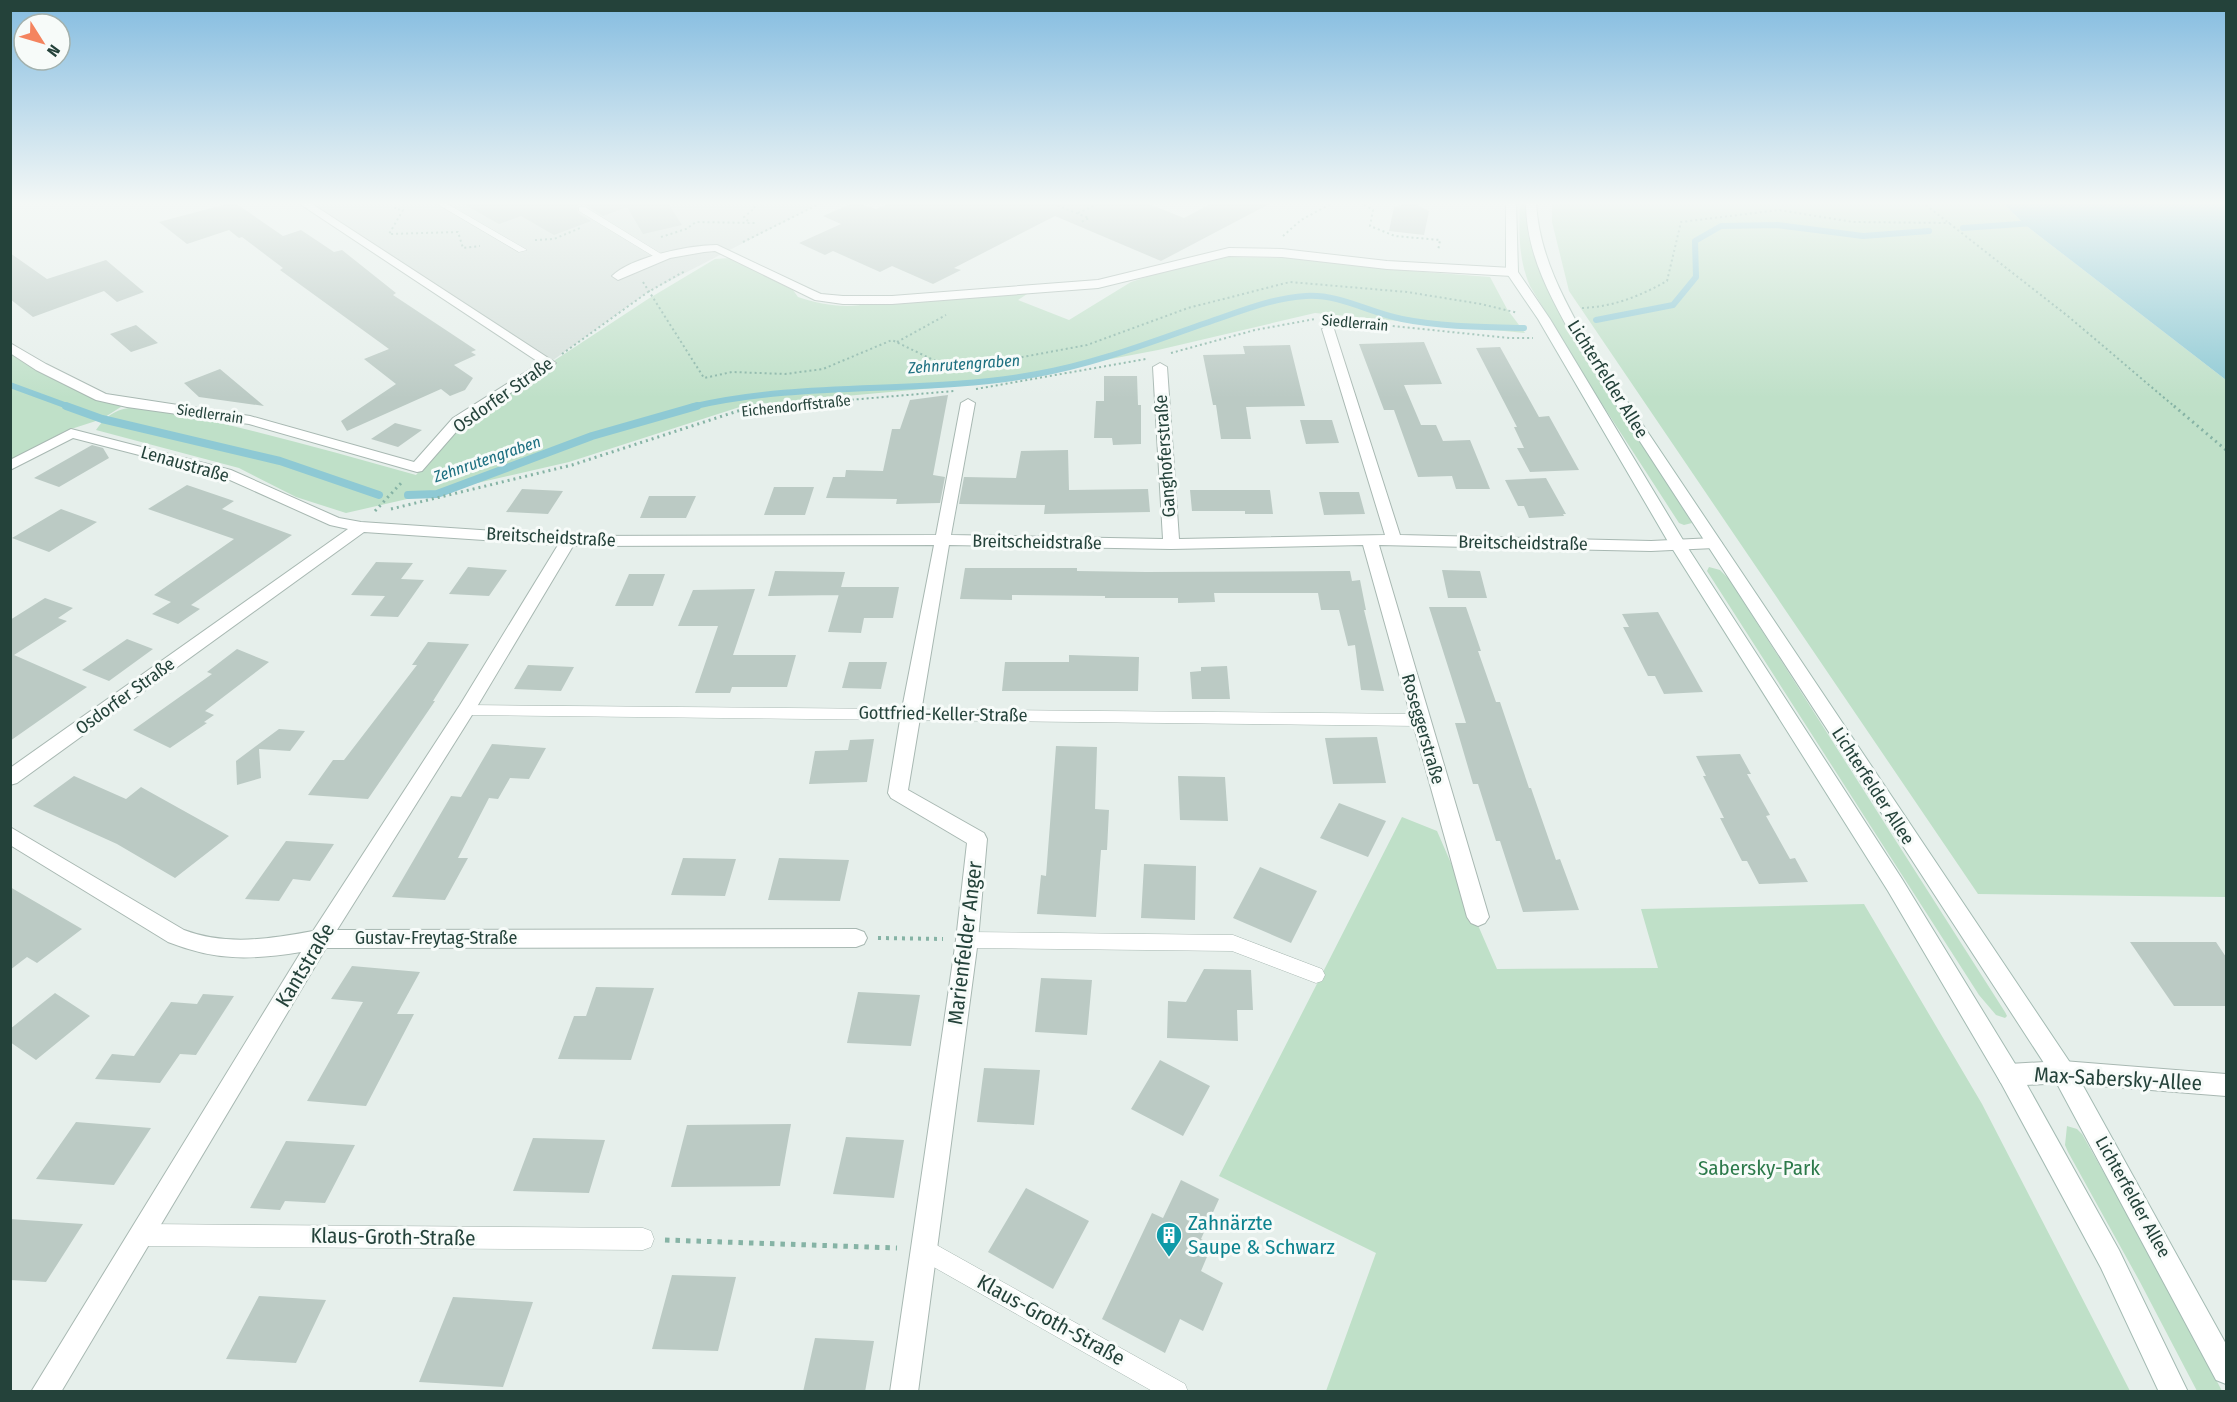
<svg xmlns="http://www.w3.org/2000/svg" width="2237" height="1402" font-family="'Fira Sans Condensed',sans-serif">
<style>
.built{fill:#d4dfda}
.green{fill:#bfe0c8}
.water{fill:#8ec9d4}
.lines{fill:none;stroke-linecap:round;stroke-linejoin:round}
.stream-far1{stroke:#8ec9d4;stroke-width:6}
.stream{stroke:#8ec9d4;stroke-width:8}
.building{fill:#bbcac4}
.service-casing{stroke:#a8b8b2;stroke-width:1}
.minor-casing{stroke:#a8b8b2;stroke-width:2}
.secondary-casing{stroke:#a4bbb3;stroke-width:2}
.path-far3{stroke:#86b3a5;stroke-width:2;stroke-dasharray:2 3;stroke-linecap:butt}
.path-far2{stroke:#86b3a5;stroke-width:3;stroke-dasharray:2 4;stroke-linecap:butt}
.path-far1{stroke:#86b3a5;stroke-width:4;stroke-dasharray:3 5;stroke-linecap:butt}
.path{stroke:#86b3a5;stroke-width:5;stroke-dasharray:4.5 6;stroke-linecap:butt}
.service{fill:#fff;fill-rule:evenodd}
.minor{fill:#fff;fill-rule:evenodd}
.secondary{fill:#fff;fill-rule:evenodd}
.labels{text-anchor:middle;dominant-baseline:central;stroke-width:6;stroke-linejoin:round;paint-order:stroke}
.far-street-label{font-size:15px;fill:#24423a;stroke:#f7fbf9}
.far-water-label{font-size:16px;font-style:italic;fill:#1c6f80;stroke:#f7fbf9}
.street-label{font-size:18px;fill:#24423a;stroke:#f7fbf9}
.near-street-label{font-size:21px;fill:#24423a;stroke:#f7fbf9}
.near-park-label{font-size:21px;fill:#2d7a4b;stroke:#f7fbf9}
.near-culture-label{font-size:21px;fill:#0d838f;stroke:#f7fbf9;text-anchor:start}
</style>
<rect width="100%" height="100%" fill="#e6efeb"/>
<path class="built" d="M300 202H823L648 292 549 363Z"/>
<path class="green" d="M1520 202H1526L1528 233 1534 256 1560 314 1692 523 1684 525 1679 523 1593 390 1530 286C1518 258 1519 232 1520 202Z
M1552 202H2002L2024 224 2226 380V897L1978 894 1569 291 1552 222Z
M1225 257 1291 258 1386 269 1490 277 1507 309 1525 333 1315 313 1158 350 979 384 746 405 569 462 346 513 296 497 239 468 96 430C104 418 114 410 129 408 149 406 191 417 211 421 280 437 348 456 416 475L467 418 648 299 715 259 730 258 793 290 798 297C823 305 846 309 871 303L1033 290 1018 300 1069 320 1131 282 1185 264Z
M10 347 41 367 127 403 102 419 65 431 11 461Z
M1709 567 1720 570 1729 579 2005 1012 2007 1016 2005 1018 1996 1015 1979 995 1707 571Z
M1402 817 1437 831 1497 969 1658 968 1641 909 1864 904 1982 1104 2130 1391H1326L1376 1253 1219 1176Z
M2067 1126 2077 1129 2082 1134 2166 1283 2222 1391H2197L2140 1282 2068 1152 2065 1145Z"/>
<path class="water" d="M2002 202H2226V380L2024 224Z"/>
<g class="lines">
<path class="stream-far1" d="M1963 228 2034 223
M1596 320 1673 305 1696 277 1695 241 1721 226 1777 225 1863 236 1929 231
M10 385 70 407
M691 407C805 380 923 395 1037 374 1095 364 1151 342 1206 323 1239 312 1271 298 1306 296 1340 294 1370 313 1402 319 1442 327 1484 327 1524 328"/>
<path class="stream" d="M66 406 102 419 280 461 379 495
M408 495 437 494 592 436 697 406"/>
</g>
<path class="building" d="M234 202 283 236 301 230 334 252 342 250 396 293 393 295 476 350 471 352 476 355 454 365 473 378 465 390 450 396 441 389 347 431 341 421 396 384 364 359 389 349 280 270 283 268 242 237 239 238 229 230 187 244 159 222Z
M460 202H667L682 225 643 234 627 207 603 216 586 205H579L577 207 578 213 591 221 554 235 521 216 499 224Z
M855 202 876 209 892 202H1144L1184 218 1214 202H1273L1161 261 1055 216 954 268 961 270 933 284 892 266 880 272 833 251 825 255 799 243 841 224 823 216Z
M1412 202 1429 211 1424 235 1389 231 1394 207Z
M10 253 47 279 106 260 144 292 117 302 104 291 33 317 10 299Z
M136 325 158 343 131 352 110 334Z
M1424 342 1442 384 1404 385 1421 425H1436L1443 441 1470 440 1490 489H1456L1452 476 1418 477 1394 410H1384L1359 344Z
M1290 345 1305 406 1246 407 1251 439H1221L1216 405H1213L1203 355 1245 354 1243 346Z
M1500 347 1539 417 1549 416 1579 470 1530 472 1517 448H1524L1514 427H1517L1476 348Z
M220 369 264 406 199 397 184 383Z
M1104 376H1137L1138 405H1141V444L1113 445 1112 438H1094L1096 401H1104Z
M948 395 933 475 945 477 940 503 896 504 897 499 826 498 833 477H845L846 470 883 471 892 429H900L910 400Z
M1300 420H1332L1339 443 1306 444Z
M395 423 422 430 398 447 371 439Z
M92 445 103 448 109 458 59 487 34 478Z
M1068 450 1069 490 1148 489 1150 512 1044 514 1045 505 959 504 964 477 1016 478 1021 451Z
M1546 478 1566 514H1563L1564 516 1529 518 1524 506H1518L1505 480Z
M187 485 234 501 222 509 292 535 191 605 200 609 178 624 152 614 171 602 154 595 234 539 148 509Z
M774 487H814L805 515H764Z
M522 489 563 491 548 514 506 512Z
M1190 490H1270L1273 514H1245V511H1192Z
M1319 492H1359L1365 514 1324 515Z
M649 496H696L686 518H640Z
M61 509 97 522 49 552 12 538Z
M376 562 413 563 401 579 424 580 398 617 370 616 385 596 351 595Z
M468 567 507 570 489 596 449 594Z
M965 568H1077V571L1146 572 1350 571 1352 581 1360 580 1366 610H1364L1384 691 1361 690 1355 645 1348 646 1339 610H1321L1318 593H1214L1215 602 1178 603V598H1105V596L1012 595V600L960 599Z
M1442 570 1480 571 1487 598H1448Z
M775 571 845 572 839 595 768 596Z
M629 574H665L653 606H615Z
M841 587H899L893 618H864L861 633 828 632Z
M755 589 733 655H796L787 687H732L730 693H695L718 626H678L693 590Z
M45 598 73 608 58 618 67 621 14 655 87 687 10 741V620Z
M1429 607H1466L1481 651H1478L1496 702H1500L1529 788H1531L1556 860 1560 859 1579 910 1523 912 1500 841H1496L1478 784H1473L1455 723H1466Z
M1658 612 1703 692 1664 694 1655 676H1648L1623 627H1629L1622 614Z
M127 639 153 649 109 681 82 670Z
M428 642 469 644 433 701H435L368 799 308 795 333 760H344L417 665H412Z
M237 649 269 662 205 711 214 715 204 722 207 723 170 748 133 730 212 674 207 672Z
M1069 655 1139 657 1138 691H1002L1005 662H1069Z
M849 662H887L881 689 842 688Z
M528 665 574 667 561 691 514 689Z
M1227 666 1230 699H1192L1190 672 1201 671V667Z
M279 729 305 731 290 751 259 749 261 778 237 785 236 761Z
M1377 737 1386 783 1333 784 1325 738Z
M874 739 867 782 809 784 815 751 848 750 850 740Z
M492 744 546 748 529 779 510 778 498 799 489 798 458 858H468L445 900 392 897 451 796 461 797Z
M1056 746 1097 747 1095 809 1109 810 1107 850H1101L1096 917 1037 914 1041 875 1046 876Z
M1740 754 1751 774H1747L1770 815 1766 816 1790 859 1795 858 1808 882 1759 884 1747 861H1742L1720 818H1724L1703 776H1706L1696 756Z
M74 776 126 799 141 787 229 836 175 878 117 844 33 806Z
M1178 776 1225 777 1228 821 1180 820Z
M1339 803 1386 821 1368 857 1320 838Z
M286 841 334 844 310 881 293 879 279 901 245 899Z
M683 858 736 859 725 896 671 895Z
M779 858 849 860 840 901 768 900Z
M1144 864 1196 866 1195 920 1141 918Z
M1260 867 1317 891 1291 943 1233 918Z
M10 887 82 929 37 963 27 957 10 970Z
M2130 942H2216L2226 957V1006H2174Z
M352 966 420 972 397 1014H414L366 1106 307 1101 363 1002 331 999Z
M1204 969 1251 970 1253 1010H1237L1238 1041 1167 1038 1168 1001 1186 1002Z
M1041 978 1092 980 1087 1035 1035 1032Z
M596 987 654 988 631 1060 558 1059 574 1016H586Z
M858 992 920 995 911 1046 847 1043Z
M55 993 90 1016 36 1060 10 1042V1029Z
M203 994 234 996 196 1055 180 1054 160 1083 95 1079 112 1054 134 1056 171 1002 197 1004Z
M1160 1060 1210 1086 1183 1136 1131 1109Z
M984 1068 1040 1070 1034 1125 977 1122Z
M76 1122 151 1128 114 1185 36 1179Z
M791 1124 780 1186 671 1187 687 1125Z
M846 1137 904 1140 894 1198 833 1194Z
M533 1138 605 1140 589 1193 513 1191Z
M286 1141 355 1145 325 1203 285 1201 280 1210 250 1208Z
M1181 1180 1219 1199 1201 1239 1212 1245 1201 1271 1223 1283 1203 1331 1180 1319 1165 1353 1102 1319 1152 1213 1163 1218Z
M1026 1188 1089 1221 1053 1289 988 1252Z
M10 1219 83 1224 46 1282 10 1280Z
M672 1275 736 1277 718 1351 652 1349Z
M259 1296 326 1300 296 1363 226 1359Z
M453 1297 533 1302 503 1387 419 1382Z
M815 1338 874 1341 865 1392H803Z"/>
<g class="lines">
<g class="service-casing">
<path id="service" d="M434 202H444L527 250 519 252Z
M579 207H585L666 257 658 259 579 211Z
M466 705 1420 714 1425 716 1428 720 1425 724 1420 726 466 715 461 714 458 710 461 706Z
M967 932 1233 935 1322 969 1325 975 1322 981 1316 983 1232 951 967 948 961 945 958 940 961 935Z
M142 1224 643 1228 651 1231 654 1239 651 1247 643 1250 142 1246 134 1243 131 1235 134 1227Z
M924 1238 1185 1384 1188 1392H1154L916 1257 913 1249 916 1241Z"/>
</g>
<g class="minor-casing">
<path id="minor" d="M297 202H309L556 363 463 424 422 471 417 472 249 424 127 407 96 400 36 370 10 353V343L46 364 106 394 250 416 414 462 453 418 540 363Z
M717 245 810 289 821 294 843 296H892L1098 280 1229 248 1282 249 1387 261 1512 268 1518 272 1512 276 1387 269 1282 257 1229 256 1098 288 892 304H843L815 300 715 251 704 252 670 258 618 280 612 276C631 257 690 245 717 245Z
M1328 325 1334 329 1400 535 1651 541 1714 538 1722 543 1714 548 1651 551 1379 545 1489 917 1485 923 1478 926 1471 923 1467 917 1363 545 1171 549 949 545 908 790 984 833 987 839 978 940 918 1392H890L956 940 967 843 891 798 888 793 901 714 934 545 573 546 472 715 337 930 856 929 864 932 867 938 864 944 856 947 326 948 61 1392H31L301 952C251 960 216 961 168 942L10 845V827L184 930C226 946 270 939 313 931L460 705 558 545 364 532 17 783 10 785V768L348 529 330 525 221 476 73 438 10 470V460L71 429 231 470 339 518 361 522 568 536 936 535 961 403 968 399 975 403 951 535 1163 539 1153 367 1160 363 1167 367 1179 539 1385 535 1322 329Z
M2063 1061 2226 1074V1096L2063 1083 2009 1086 2001 1083 1997 1075 2001 1067 2009 1064Z"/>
</g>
<g class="secondary-casing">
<path id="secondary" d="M1506 202H1516L1518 272 1550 319 1686 545 1902 879 2017 1067 2119 1250 2188 1392H2159L2101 1268 2001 1083 1888 891 1670 545 1538 319 1506 272Z
M1526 202H1536C1539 255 1563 298 1588 343L2071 1064 2226 1344V1384L2216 1380 2055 1080 1576 343C1551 298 1526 255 1526 202Z"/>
</g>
<path class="path-far3" d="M396 202 395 209 403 210 389 234 458 232 463 248 480 246
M1048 202 1089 218 1081 222
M1360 202 1373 210 1370 226 1395 236 1440 240 1438 251
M1922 202 2069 317 2175 407
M1078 213 1103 202
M748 221 744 217 755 208 751 202
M1283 236 1301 220 1334 202
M661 237 686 229 696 222 756 223
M535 240 554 239 580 228
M743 242 823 202
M643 282 704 378 732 372 785 374 823 369 892 340 948 367 985 364 1087 345 1188 308 1290 282 1407 292 1481 304 1518 313
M1582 308C1613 307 1640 296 1667 281L1681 222 1779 210 1853 222 1950 223
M1343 321 1510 338H1533
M897 342 946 315
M1171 353 1255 330 1315 319
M562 354 648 292 685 271
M976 389 1146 359
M767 407 954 391"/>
<path class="path-far2" d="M2174 406 2226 450
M391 509 572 465 744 409 784 406
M375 511 403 481"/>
<path class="path-far1" d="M878 938 943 939"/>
<path class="path" d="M665 1240 897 1248"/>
<use href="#service" class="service"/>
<use href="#minor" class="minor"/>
<use href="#secondary" class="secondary"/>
</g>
<linearGradient id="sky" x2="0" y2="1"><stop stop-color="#84bce0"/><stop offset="0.51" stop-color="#f4f8f6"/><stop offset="1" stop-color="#f4f8f6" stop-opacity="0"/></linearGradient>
<rect width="2237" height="398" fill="url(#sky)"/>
<defs>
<g id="building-pin" transform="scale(1.35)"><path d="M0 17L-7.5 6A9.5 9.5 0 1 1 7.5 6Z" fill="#0f9aa8" stroke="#f7fbf9"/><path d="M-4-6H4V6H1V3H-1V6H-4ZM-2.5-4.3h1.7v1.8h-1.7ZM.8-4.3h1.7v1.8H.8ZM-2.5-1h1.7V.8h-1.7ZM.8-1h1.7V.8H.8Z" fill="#fff"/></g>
</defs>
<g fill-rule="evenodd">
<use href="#building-pin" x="1169" y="1235"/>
</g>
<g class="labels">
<g class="far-street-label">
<text transform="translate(1355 323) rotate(5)">Siedlerrain</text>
<text transform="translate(796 406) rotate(-6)">Eichendorffstraße</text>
<text transform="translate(210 414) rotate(8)">Siedlerrain</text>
</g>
<g class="far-water-label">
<text transform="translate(964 364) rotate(-4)">Zehnrutengraben</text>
<text transform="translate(487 459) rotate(-19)">Zehnrutengraben</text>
</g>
<g class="street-label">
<text transform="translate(1608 379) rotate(58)">Lichterfelder Allee</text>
<text transform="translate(503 395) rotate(-35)">Osdorfer Straße</text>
<text transform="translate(1165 456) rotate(-94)">Ganghoferstraße</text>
<text transform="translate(185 464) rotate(16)">Lenaustraße</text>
<text transform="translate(551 537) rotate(3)">Breitscheidstraße</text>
<text transform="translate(1037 542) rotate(1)">Breitscheidstraße</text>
<text transform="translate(1523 543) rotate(1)">Breitscheidstraße</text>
<text transform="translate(125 696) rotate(-36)">Osdorfer Straße</text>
<text transform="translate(943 714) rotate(1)">Gottfried-Keller-Straße</text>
<text transform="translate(1423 729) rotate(74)">Roseggerstraße</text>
<text transform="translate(1873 786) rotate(57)">Lichterfelder Allee</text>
<text x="436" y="938">Gustav-Freytag-Straße</text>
<text transform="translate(2133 1197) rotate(61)">Lichterfelder Allee</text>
</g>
<g class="near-street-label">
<text transform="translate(965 943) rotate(-83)">Marienfelder Anger</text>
<text transform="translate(305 965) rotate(-59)">Kantstraße</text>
<text transform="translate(2118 1079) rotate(3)">Max-Sabersky-Allee</text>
<text transform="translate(393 1237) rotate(1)">Klaus-Groth-Straße</text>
<text transform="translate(1051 1320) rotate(29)">Klaus-Groth-Straße</text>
</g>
<g class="near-park-label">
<text x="1759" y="1168">Sabersky-Park</text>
</g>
<g class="near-culture-label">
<text x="1188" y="1223">Zahnärzte<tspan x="1188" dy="24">Saupe &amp; Schwarz</tspan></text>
</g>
</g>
<rect width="2237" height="1402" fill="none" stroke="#24423a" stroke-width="24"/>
<g transform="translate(42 42) rotate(127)"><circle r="28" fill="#f7fbf9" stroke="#a3b1ad" stroke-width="1.5"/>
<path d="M0-4.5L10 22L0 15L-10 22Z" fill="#f4845f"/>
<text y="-9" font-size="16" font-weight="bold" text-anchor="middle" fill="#24423a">N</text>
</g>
</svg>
